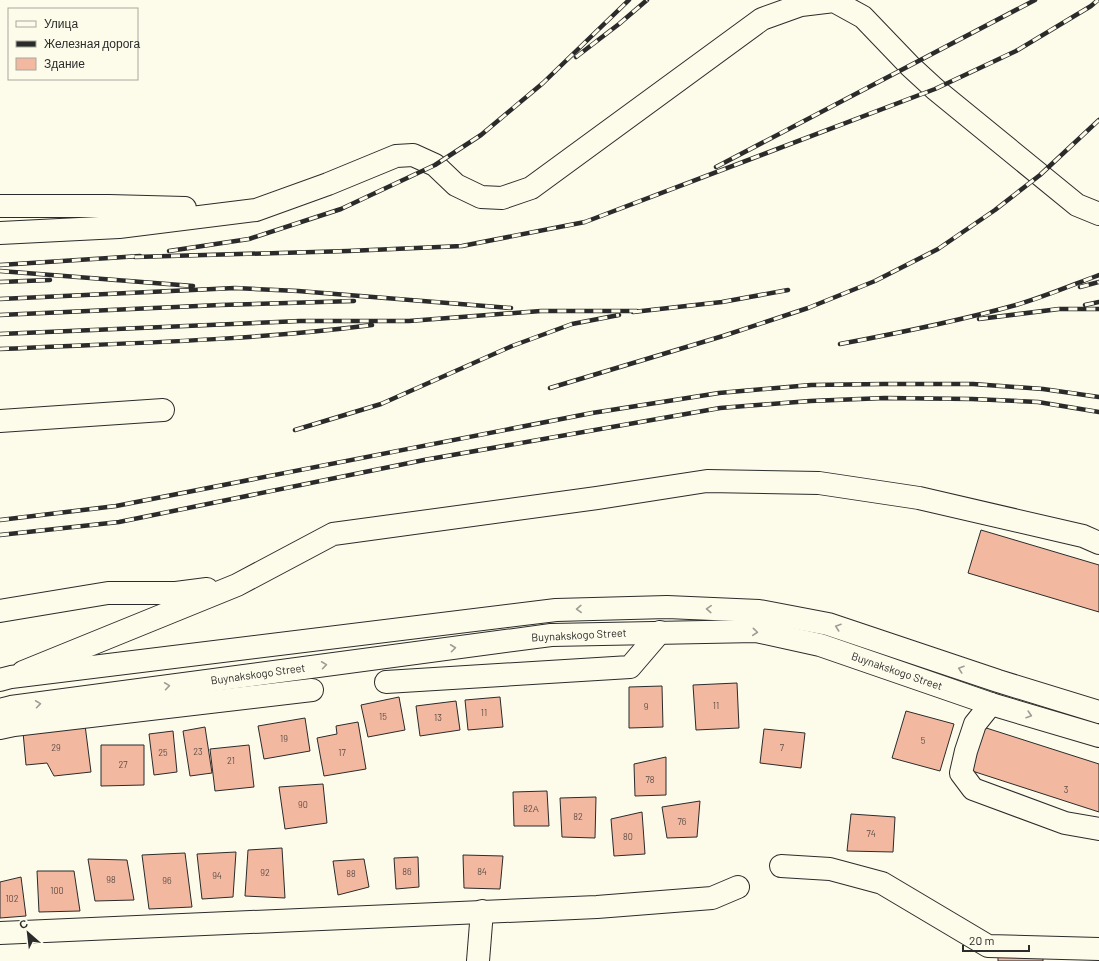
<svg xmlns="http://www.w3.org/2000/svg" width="1099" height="961" font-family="Barlow,sans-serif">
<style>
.building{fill:#f2b8a0;stroke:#2b2b2b}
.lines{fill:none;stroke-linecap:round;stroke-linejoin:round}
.minor-casing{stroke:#2b2b2b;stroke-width:24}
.major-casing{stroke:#2b2b2b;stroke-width:24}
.minor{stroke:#fdfbea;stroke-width:22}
.major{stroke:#fdfbea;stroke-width:22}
.rail-casing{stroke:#2b2b2b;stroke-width:4.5}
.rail{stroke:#fdfbea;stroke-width:3;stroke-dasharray:9;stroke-linecap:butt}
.oneway{stroke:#9e9d94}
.labels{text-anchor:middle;stroke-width:3;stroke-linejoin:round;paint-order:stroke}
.number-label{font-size:9px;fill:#5d4e48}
.street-label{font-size:11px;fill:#2b2b2b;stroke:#fdfbea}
</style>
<rect width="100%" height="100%" fill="#fdfbea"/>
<g class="building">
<polygon points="981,530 1099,565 1099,612 968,573"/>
<polygon points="737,683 739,728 696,730 693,685"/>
<polygon points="662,686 663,727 629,728 629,687"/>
<polygon points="399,697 405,730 368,737 361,705"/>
<polygon points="500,697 503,727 468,730 465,700"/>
<polygon points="456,701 460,730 420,736 416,706"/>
<polygon points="906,711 954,724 940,771 892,758"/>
<polygon points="305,718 310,751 264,759 258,726"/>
<polygon points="358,722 366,769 324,776 317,738 337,734 336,726"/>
<polygon points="85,725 91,772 54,776 47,763 26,765 23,732"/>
<polygon points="980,726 1099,764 1099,812 966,769"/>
<polygon points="205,727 212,773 190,776 183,731"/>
<polygon points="764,729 805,733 801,768 760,763"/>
<polygon points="173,731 177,772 154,775 149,734"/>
<polygon points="101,745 144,745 144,785 101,786"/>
<polygon points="249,745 254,787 215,791 210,749"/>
<polygon points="666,757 666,795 635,796 634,764"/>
<polygon points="323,784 327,823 285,829 279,787"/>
<polygon points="547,791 549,826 514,826 513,792"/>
<polygon points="596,797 595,838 562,837 560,798"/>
<polygon points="700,801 697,837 667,838 662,807"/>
<polygon points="642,812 645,854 614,856 611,819"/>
<polygon points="851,814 895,817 893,852 847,851"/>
<polygon points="282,848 285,898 245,896 248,850"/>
<polygon points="236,852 233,897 202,899 197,854"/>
<polygon points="185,853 192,907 149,909 142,855"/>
<polygon points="463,855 503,856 500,889 464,888"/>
<polygon points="418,857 419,887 396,889 394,858"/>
<polygon points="88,859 127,860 134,900 95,901"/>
<polygon points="364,859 369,887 338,895 333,861"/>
<polygon points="37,871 74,871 80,911 39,912"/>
<polygon points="21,877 26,916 0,918 0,882"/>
<polygon points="998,955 1043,957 1043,961 998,961"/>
</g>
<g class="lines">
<defs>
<g id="minor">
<polyline points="0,206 109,206 185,208"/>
<polyline points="0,233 119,227 256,210 328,184 396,156 413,155 435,165 456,185 481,197 502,198 531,188 762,19 801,5 834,1 863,17 910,66 935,89 1077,205 1099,214"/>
<polyline points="0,421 163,410"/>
<polyline points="0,611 108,593 176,593 207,589"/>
<polyline points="23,672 237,585 333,534 597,498 707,481 819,483 919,498 1083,536 1099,543"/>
<polyline points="386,682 630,667 660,632"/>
<polyline points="991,704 975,724 966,751 961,773 973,789 1065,823 1099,829"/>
<polyline points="0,728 14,725 312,690"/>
<polyline points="781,866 830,869 882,883 988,946 1099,949"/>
<polyline points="0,933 597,907 712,898 738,887"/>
<polyline points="478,961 482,911"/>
</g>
<g id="major">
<polyline points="0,680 11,677 556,610 667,607 759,611 828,624 998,681 1099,712"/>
<polyline points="0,710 11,707 551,635 756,631 820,645 991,704 1099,736"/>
</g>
</defs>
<use href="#minor" class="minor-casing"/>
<use href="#major" class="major-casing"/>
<use href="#minor" class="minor"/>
<use href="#major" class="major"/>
<defs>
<g id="rail">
<polyline points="576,57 619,24 647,0"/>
<polyline points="716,167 1035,0"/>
<polyline points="169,251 249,239 341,209 435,165 481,135 543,83 629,0"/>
<polyline points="135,257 348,251 462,246 585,222 935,89 1016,51 1091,6 1098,0"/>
<polyline points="0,265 140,256"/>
<polyline points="0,271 193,286"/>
<polyline points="0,282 50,280"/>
<polyline points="1080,287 1099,282"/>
<polyline points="0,299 235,288 298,291 511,308"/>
<polyline points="1085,305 1099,302"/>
<polyline points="633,312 722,302 788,290"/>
<polyline points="0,315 220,305 354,301"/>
<polyline points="979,319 1059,309 1099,309"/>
<polyline points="0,334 300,321 409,321 541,311 637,311"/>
<path d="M 840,344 C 899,333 958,321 1016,305 C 1044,297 1072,285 1099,275"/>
<path d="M 0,349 C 124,343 248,341 372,325"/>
<polyline points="550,388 723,336 808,308 875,281 938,249 995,210 1040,175 1099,120"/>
<polyline points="295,430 381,404 512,346 572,324 619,315"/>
<polyline points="0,520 116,506 592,413 719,393 811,385 884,384 973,384 1043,389 1099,397"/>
<polyline points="0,535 119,522 424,460 720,408 810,401 885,398 972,399 1038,402 1099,412"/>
</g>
</defs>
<use href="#rail" class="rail-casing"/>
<use href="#rail" class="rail"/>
</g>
<defs><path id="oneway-chevron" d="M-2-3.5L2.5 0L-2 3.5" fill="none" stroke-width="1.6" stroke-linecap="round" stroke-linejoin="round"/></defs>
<g class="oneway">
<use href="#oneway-chevron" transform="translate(579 609) rotate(178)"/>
<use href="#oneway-chevron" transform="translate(709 609) rotate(-177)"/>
<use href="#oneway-chevron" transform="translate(838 627) rotate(-161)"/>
<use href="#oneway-chevron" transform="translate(755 632) rotate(5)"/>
<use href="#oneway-chevron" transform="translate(453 648) rotate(-7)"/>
<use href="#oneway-chevron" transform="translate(324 665) rotate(-8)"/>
<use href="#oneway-chevron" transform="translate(961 669) rotate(-161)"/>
<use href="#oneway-chevron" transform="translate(167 686) rotate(-8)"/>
<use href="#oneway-chevron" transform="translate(38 704) rotate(-8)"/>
<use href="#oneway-chevron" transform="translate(1029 715) rotate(17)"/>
</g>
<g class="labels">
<g class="number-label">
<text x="716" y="709">11</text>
<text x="646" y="710">9</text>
<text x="484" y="716">11</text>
<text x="383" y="720">15</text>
<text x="438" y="721">13</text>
<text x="284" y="742">19</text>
<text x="923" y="744">5</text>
<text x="56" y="751">29</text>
<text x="782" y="751">7</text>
<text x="198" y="755">23</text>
<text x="163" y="756">25</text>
<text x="342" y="756">17</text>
<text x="231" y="764">21</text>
<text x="123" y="768">27</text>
<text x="650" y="783">78</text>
<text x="1066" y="793">3</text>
<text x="303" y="808">90</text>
<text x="531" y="812">82А</text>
<text x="578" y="820">82</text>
<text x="682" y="825">76</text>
<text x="871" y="837">74</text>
<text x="628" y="840">80</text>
<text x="407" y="875">86</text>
<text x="482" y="875">84</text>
<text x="265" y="876">92</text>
<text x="351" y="877">88</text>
<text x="217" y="879">94</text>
<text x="111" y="883">98</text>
<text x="167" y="884">96</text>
<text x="57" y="894">100</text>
<text x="12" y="902">102</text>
</g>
<g class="street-label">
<text transform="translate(579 635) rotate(-3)" y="4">Buynakskogo Street</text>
<text transform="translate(897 671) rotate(19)" y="4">Buynakskogo Street</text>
<text transform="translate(258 674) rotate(-8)" y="4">Buynakskogo Street</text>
</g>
</g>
<rect x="8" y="8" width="130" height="72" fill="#fdfbea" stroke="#a9a89e"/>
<rect x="16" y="21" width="20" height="6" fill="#fdfbea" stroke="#a9a89e"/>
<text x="44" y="28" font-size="12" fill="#2b2b2b">Улица</text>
<rect x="16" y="41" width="20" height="6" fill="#2b2b2b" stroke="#a9a89e"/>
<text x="44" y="48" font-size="12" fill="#2b2b2b">Железная дорога</text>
<rect x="16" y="58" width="20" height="12" fill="#f2b8a0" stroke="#a9a89e"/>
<text x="44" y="68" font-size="12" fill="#2b2b2b">Здание</text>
<g transform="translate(28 933) rotate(332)" stroke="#fdfbea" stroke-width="3" paint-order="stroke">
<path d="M0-3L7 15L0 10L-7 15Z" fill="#2b2b2b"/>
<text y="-6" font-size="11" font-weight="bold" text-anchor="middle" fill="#2b2b2b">С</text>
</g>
<path d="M963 945v6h66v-6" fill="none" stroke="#2b2b2b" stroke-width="2"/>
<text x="969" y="945" font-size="12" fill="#2b2b2b" stroke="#fdfbea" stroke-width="3" paint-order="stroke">20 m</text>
</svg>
